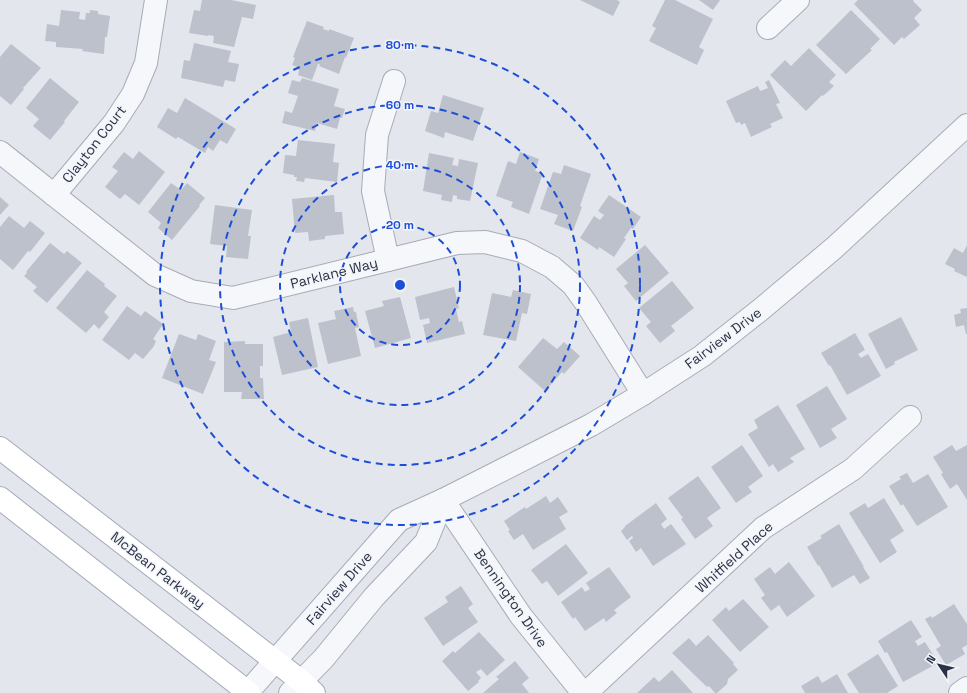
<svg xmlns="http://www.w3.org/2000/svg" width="967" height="693" font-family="'Space Grotesk',sans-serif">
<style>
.building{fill:#bdc1cc}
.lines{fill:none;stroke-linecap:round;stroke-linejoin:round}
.minor-casing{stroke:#a7acb7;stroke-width:24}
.major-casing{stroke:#a2a9b9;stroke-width:24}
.minor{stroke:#f6f7fa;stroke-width:22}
.major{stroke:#fff;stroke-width:22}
.ring{fill:none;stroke:#1d4ed8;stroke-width:2;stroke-dasharray:7 5}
.labels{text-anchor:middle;stroke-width:3;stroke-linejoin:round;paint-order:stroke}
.street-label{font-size:14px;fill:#293246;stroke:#f3f5f9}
.centre{fill:#1d4ed8;stroke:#f3f5f9;stroke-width:2}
.ring-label{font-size:12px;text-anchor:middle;font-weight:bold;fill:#1d4ed8;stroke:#f3f5f9;stroke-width:3;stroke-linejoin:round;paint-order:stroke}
</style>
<rect width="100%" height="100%" fill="#e3e6ec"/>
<g class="building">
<polygon points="202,0 231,0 256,5 253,19 242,17 234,47 213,43 214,36 208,35 208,36 189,33 194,10 200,11"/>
<polygon points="580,0 617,0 620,2 613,16"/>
<polygon points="665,0 675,0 713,19 699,47 704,50 697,65 649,41 656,28 652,26"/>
<polygon points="699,0 720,0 713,10"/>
<polygon points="858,0 914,0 913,1 922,10 914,18 920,25 904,39 902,37 894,45 854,4"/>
<polygon points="61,10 80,12 79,19 85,20 86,13 90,13 90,10 98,11 98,14 110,16 107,37 105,37 104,54 82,51 83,49 56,47 56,42 45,41 47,24 59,26"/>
<polygon points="851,10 880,39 870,49 872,50 846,74 816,45"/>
<polygon points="307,21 324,27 323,29 329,31 329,29 354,38 346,58 345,57 339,74 319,66 320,64 318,64 312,80 298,75 299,71 297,67 292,65 295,58 293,57"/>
<polygon points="194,43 231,51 228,62 239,64 235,82 225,80 223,87 181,78 184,60 190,61"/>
<polygon points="11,44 41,68 23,88 24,89 11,105 0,96 0,57"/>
<polygon points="809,48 836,75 829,82 834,86 823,96 822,95 806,111 770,75 785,60 791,66"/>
<polygon points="50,78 79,102 64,121 65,122 50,140 33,126 39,119 26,108"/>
<polygon points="302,78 339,89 334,106 345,109 342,118 340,118 337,129 317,123 315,131 282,123 285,111 292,113 298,96 288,93 292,80 300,82"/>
<polygon points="769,80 780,103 776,104 783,118 770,124 772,127 751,137 745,123 741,125 740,122 736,123 726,101 758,86 760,91 768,88 765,82"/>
<polygon points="443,95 484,108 473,141 445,132 444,138 425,131 431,111 438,113"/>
<polygon points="185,98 236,129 227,144 220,140 213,151 208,147 205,153 178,137 176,139 157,127 168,108 177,113"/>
<polygon points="298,140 335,144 333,162 339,163 337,182 305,178 304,182 296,181 297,177 294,177 294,175 283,173 285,155 296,156"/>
<polygon points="139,151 165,172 139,205 125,194 120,199 105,187 118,171 112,167 124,152 133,159"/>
<polygon points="520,152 539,159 535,171 543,173 529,214 511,207 513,202 496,196 508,161 516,164"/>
<polygon points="429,153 454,158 452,165 458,166 459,159 478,163 470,201 457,199 457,196 453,195 452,202 441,200 442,195 423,191"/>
<polygon points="564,165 591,174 580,206 582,207 573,231 554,224 558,215 540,209 553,172 561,174"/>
<polygon points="171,183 181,190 187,183 205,198 199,205 200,206 172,240 158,228 161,223 148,212"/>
<polygon points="334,195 335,212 342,212 344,234 325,236 325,239 309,241 308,232 295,233 292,199"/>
<polygon points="609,195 641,217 633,229 631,228 624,238 626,239 614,257 599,247 598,250 580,238 594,216 600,220 604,215 598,211"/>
<polygon points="0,197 9,205 0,215"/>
<polygon points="215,205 252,210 248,236 251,236 248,259 226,257 227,246 210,244"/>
<polygon points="9,216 24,228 30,221 45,233 30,252 28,251 13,270 0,259 0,227"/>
<polygon points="50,243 64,254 67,251 82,263 47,303 33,291 37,287 24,276 27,273 26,272"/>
<polygon points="645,245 669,273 636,301 624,286 628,283 616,269"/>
<polygon points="967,245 967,277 954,271 955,269 945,264 954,248 963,253"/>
<polygon points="87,270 105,284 104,286 117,296 104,312 109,317 99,329 94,324 86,333 56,308"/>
<polygon points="672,281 694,308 671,326 675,331 660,343 646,326 651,322 639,308"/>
<polygon points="454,287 459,308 456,309 459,322 462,321 465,334 427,343 423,325 430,323 429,318 420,320 415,297"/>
<polygon points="513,290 531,294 527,314 522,313 516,341 483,335 492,293 511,297"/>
<polygon points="400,297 411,338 375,348 365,311 384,306 382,301"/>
<polygon points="127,306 141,316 145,311 163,324 153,339 156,341 154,346 143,359 135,353 129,360 102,340"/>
<polygon points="353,307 354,312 356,312 359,327 355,328 361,356 328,364 318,323 336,319 334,311"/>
<polygon points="967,308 967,334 966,334 964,325 956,327 954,315 961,313 960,309"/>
<polygon points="901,317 918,350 894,362 895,364 886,369 868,334"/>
<polygon points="308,318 318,367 282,375 273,337 291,332 289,322"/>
<polygon points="855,333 865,350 858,354 861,358 868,354 881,376 847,395 830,365 829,366 821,353"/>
<polygon points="179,334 196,340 198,334 216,341 209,360 216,362 203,394 162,378"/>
<polygon points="543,338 557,349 564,342 580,356 564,374 562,372 545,391 518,367"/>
<polygon points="245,341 245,344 263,344 263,366 260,366 260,378 263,378 264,399 241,399 242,392 224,392 224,342"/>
<polygon points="827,386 847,419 831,429 837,438 820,448 796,405"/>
<polygon points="778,405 805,449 790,458 794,462 778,472 773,464 769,467 748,434 758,428 754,420"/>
<polygon points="742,445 763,476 748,487 752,492 736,503 711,467"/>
<polygon points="952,445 956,451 967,445 967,500 957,484 950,489 941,474 943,473 933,457"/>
<polygon points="907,473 913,483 928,474 948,507 917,526 903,504 901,506 889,486 901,479 899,477"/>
<polygon points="698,476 721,508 707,518 713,526 695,539 681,519 683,518 668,498"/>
<polygon points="546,496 550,503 558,497 568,512 559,517 566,529 533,550 523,534 514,540 508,531 510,530 504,521 525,507 526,509"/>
<polygon points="884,498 904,531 890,540 897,552 880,563 849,513 865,503 868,508"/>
<polygon points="656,503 667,519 661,524 664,529 671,524 686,544 653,566 641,548 636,552 629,541 633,538 632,536 627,540 621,531 625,527 625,526"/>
<polygon points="839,524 864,567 863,567 870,578 860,584 854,575 832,588 819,565 818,566 807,547 822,538 820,536"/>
<polygon points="566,544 588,573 558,596 547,581 542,584 531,570"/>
<polygon points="789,562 815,596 787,617 779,605 771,611 761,598 765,595 754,579 770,567 775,574"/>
<polygon points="609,567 631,597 614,610 617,613 606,622 604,618 585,631 575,617 573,619 561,602 582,587 585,592 590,589 586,583"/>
<polygon points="461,586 473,604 468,608 478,622 443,646 424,618 448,602 445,597"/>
<polygon points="743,599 769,627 740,652 712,620 726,607 729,611"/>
<polygon points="954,604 967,624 967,645 962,648 965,654 946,665 936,649 941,646 925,619 931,616 932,618"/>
<polygon points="911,620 922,637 915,641 918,646 925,642 938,663 903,682 887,652 885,653 878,641"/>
<polygon points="479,632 505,660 487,676 481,669 476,672 481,678 478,681 479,682 468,691 442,661 453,651 455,653"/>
<polygon points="708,635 734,663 733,664 738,670 728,679 727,684 717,693 715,693 709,686 707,687 672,653 689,638 696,646"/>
<polygon points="878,654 898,686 887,693 859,693 847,674"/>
<polygon points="515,661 529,678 522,684 529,693 483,693 499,679 496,677"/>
<polygon points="672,670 693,693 637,693 654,677 659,682"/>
<polygon points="837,674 848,693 805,693 801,686 818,676 822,683"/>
</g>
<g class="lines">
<defs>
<g id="minor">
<polyline points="768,28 798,0"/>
<polyline points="0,152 155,275 191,291 233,298 457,243 485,242 522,251 552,267 573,285 586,303 643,394"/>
<polyline points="54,195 114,123 133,94 146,63 156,0"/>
<polyline points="388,260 373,191 377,135 394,81"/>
<polyline points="443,500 521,616 583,693"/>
<polyline points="247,693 399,520 443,500 591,425 643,394 702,356 759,311 834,248 967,125"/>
<polyline points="290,693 324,658 374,597 426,542 443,500"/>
<polyline points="586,693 763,528 853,469 910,417"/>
<polyline points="960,693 967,688"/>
</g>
<g id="major">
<polyline points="0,448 301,681 314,693"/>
<polyline points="0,498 249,693"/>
</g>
</defs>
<use href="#minor" class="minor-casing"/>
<use href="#major" class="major-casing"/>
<use href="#minor" class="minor"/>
<use href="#major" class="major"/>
</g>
<g class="ring">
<circle cx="400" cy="285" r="60"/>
<circle cx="400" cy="285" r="120"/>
<circle cx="400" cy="285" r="180"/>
<circle cx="400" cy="285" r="240"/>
</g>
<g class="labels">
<g class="street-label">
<text transform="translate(94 144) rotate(-52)" y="5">Clayton Court</text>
<text transform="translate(334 273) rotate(-14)" y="5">Parklane Way</text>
<text transform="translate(723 338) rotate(-37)" y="5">Fairview Drive</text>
<text transform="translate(734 557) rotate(-42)" y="5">Whitfield Place</text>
<text transform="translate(158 570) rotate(38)" y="5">McBean Parkway</text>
<text transform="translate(339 588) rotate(-49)" y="5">Fairview Drive</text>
<text transform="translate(511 598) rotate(55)" y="5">Bennington Drive</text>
</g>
</g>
<circle cx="400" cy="285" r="6" class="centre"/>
<g class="ring-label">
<text x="400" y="49">80 m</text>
<text x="400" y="109">60 m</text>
<text x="400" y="169">40 m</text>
<text x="400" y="229">20 m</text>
</g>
<g transform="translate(939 665) rotate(305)" stroke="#f3f5f9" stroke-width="3" paint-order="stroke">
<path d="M0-3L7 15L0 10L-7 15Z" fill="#293246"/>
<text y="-6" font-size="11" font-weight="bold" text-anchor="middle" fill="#293246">N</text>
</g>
</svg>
